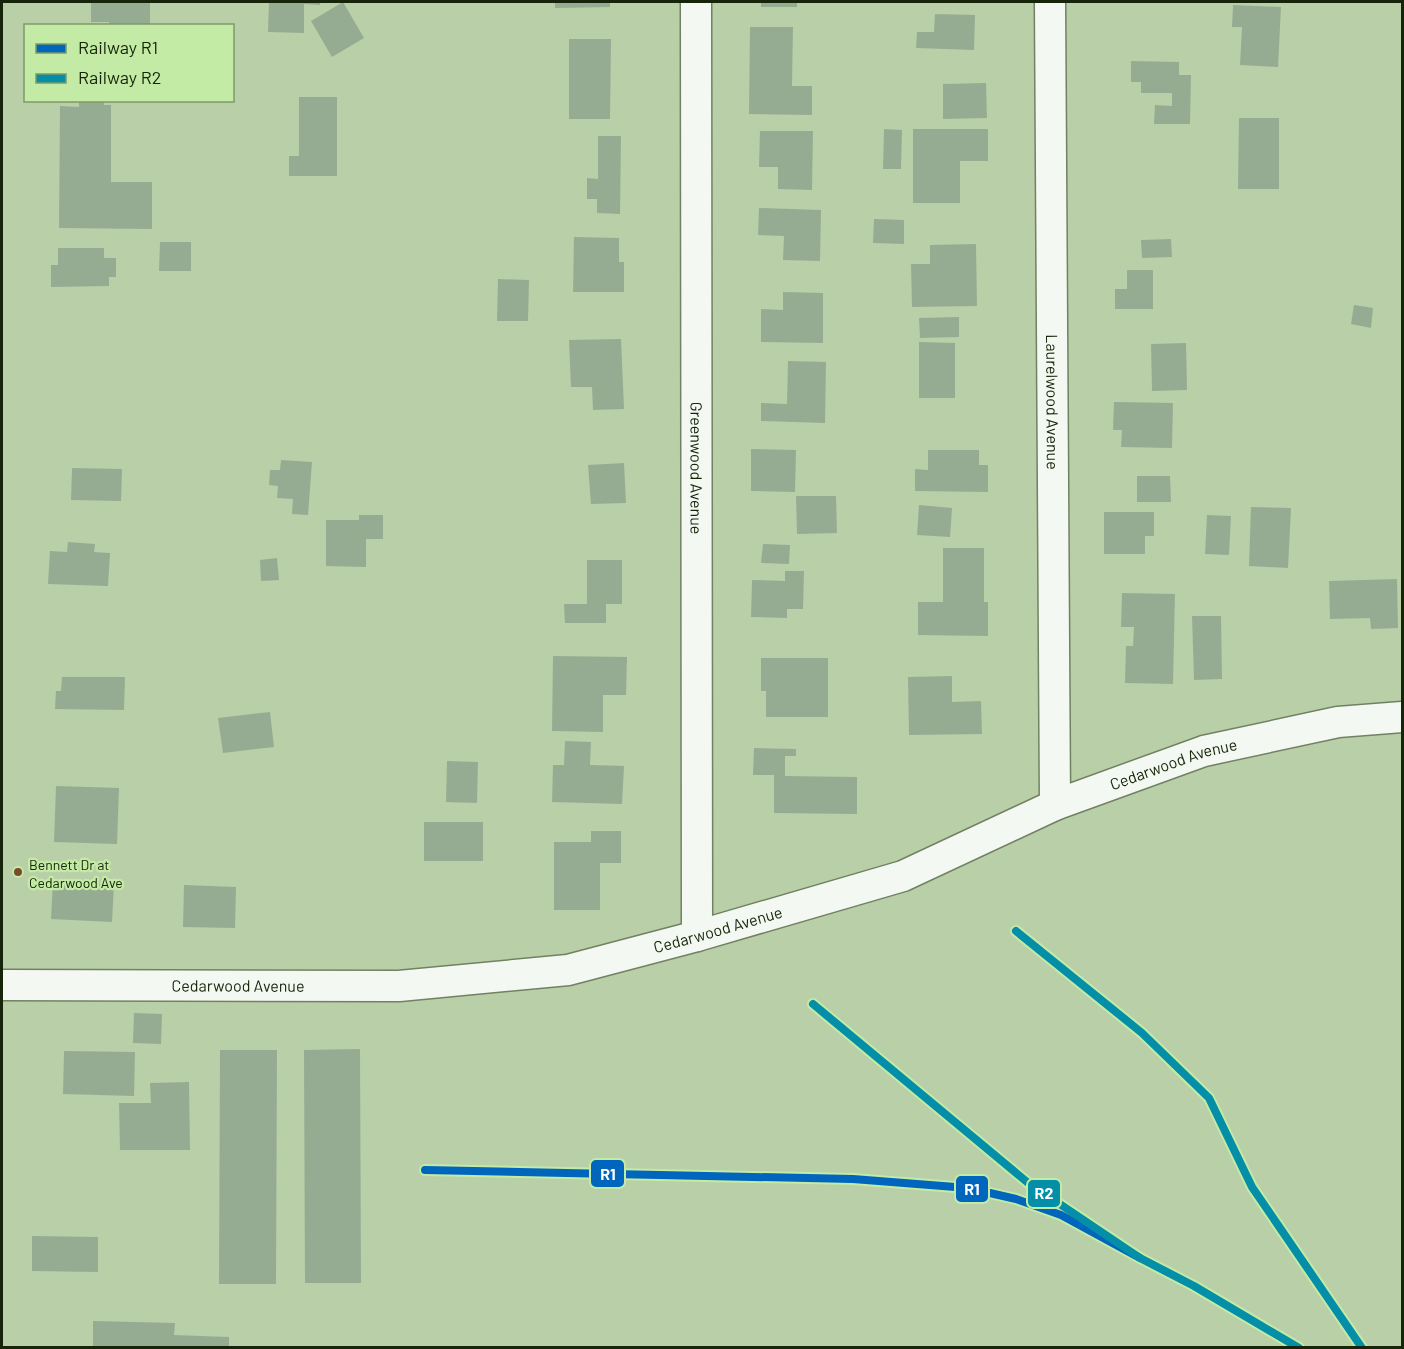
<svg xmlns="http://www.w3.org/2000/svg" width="1404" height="1349" font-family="Barlow,sans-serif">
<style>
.building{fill:#96ac92}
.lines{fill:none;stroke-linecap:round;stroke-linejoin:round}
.minor-casing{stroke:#718163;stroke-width:33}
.minor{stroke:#f4f8f2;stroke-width:30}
.rail-1-casing{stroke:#c3eba5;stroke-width:12}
.rail-2-casing{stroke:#c3eba5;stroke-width:12}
.rail-1{stroke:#0065bd;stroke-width:8}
.rail-2{stroke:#048ea7;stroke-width:8}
.bus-dot{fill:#7a4b2a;stroke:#c3eba5;stroke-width:2}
.labels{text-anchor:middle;stroke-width:4.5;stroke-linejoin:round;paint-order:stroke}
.bus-label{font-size:14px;fill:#162409;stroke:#c3eba5;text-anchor:start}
.street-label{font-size:16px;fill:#162409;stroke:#c3eba5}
.line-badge{stroke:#c3eba5;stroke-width:2}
.badge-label{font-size:16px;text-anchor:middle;font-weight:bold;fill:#fff}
</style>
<rect width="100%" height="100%" fill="#b9cfa8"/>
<g class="building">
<polygon points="91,2 150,2 150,26 109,26 109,22 91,22"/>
<polygon points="269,2 320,2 320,5 304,4 304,33 268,32"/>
<polygon points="343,2 364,38 332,57 311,21"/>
<polygon points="555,2 610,2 610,7 555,8"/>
<rect x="761" y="2" width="36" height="5"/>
<polygon points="1233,5 1281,7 1278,67 1240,65 1242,27 1232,27"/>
<polygon points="935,14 975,15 974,50 916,48 917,32 934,32"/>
<polygon points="750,27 793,27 792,86 812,86 812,115 749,114"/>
<polygon points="569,39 611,39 610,119 569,119"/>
<polygon points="1131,61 1179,62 1179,75 1191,75 1190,124 1154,124 1155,105 1172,106 1172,93 1141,93 1141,82 1131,82"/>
<polygon points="986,83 987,118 943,119 943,84"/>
<polygon points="299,97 337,97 337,176 289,176 289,156 299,156"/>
<polygon points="79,100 104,100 104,105 111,105 111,182 152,182 152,229 59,228 60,106 79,107"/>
<polygon points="1239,118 1279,118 1279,189 1238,189"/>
<polygon points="884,129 902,130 901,169 883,169"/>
<polygon points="913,129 988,129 988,161 960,161 960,203 913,203"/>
<polygon points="760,131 813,131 812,190 778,189 778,167 759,167"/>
<polygon points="598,136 621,136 620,214 597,213 597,199 587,199 587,178 598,179"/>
<polygon points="759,208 821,210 820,261 783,260 784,236 758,235"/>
<polygon points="874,219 904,220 904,244 873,243"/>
<polygon points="574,237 619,238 619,262 624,262 624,292 573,292"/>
<polygon points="1171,239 1172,257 1142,258 1141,240"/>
<polygon points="160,242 191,242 191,271 159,271"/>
<polygon points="976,244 977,306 912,307 911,264 930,264 930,245"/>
<polygon points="58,248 104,248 104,258 116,258 116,277 109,277 109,286 51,287 51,265 58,265"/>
<polygon points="1127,270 1153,270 1153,309 1115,309 1115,289 1127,289"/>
<polygon points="498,279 529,280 528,321 497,321"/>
<polygon points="783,292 823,293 823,343 761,342 761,309 783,310"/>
<polygon points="1354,305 1373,308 1371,328 1351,324"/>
<polygon points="959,317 959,337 920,338 919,318"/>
<polygon points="621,339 624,409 593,410 592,387 571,387 569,340"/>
<polygon points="919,342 955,343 955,398 919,398"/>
<polygon points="1186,343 1187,390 1152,391 1151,344"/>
<polygon points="788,361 826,362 825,423 761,421 761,403 787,404"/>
<polygon points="1114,402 1173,403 1172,448 1121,447 1122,430 1113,430"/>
<polygon points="751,449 796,450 795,492 751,491"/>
<polygon points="928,450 979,450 979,465 988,465 988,492 915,491 915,469 928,470"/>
<polygon points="281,460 312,462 308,515 292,514 293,499 277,498 278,486 269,485 270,470 280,470"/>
<polygon points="624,463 626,503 591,504 588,465"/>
<polygon points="72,468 122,469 121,501 71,500"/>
<polygon points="1137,476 1170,476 1171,502 1137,502"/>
<polygon points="796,496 836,496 837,533 797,534"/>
<polygon points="919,505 952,508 950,537 917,535"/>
<polygon points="1251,507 1291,508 1288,568 1249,566"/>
<polygon points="1104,512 1154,512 1154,536 1145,536 1145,554 1104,554"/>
<polygon points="359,515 383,515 383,539 366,539 366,567 326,566 326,520 359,520"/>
<polygon points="1207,515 1231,516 1229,555 1205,554"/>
<polygon points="68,542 95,544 94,552 110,553 108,586 48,584 50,551 67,552"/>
<polygon points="763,544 790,545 789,564 761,563"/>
<polygon points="943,548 984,548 984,602 988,602 988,636 918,635 918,602 943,602"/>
<polygon points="277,558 279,580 261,581 260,560"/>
<polygon points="587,560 622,560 622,604 606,604 606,623 565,623 564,604 587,604"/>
<polygon points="785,571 804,571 803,609 787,609 787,618 751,617 752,580 785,581"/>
<polygon points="1397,579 1398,628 1371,629 1370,618 1330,619 1329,581"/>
<polygon points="1122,593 1175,594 1173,684 1125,683 1126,646 1133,646 1134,627 1121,627"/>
<polygon points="1192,616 1221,616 1222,679 1194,680"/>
<polygon points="553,656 627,657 626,695 603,695 603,732 552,731"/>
<polygon points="761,658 828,658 828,717 766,717 766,691 761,691"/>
<polygon points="952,676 952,702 981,701 982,734 909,735 908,677"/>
<polygon points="62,677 125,677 124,710 55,709 56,691 61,691"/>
<polygon points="270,712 274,747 223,753 218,718"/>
<polygon points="565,741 591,742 590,765 624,766 622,804 552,802 553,765 564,765"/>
<polygon points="754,748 796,749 796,756 785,756 785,776 857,777 857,814 774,813 774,775 753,775"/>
<polygon points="447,761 478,762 477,803 446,802"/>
<polygon points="56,786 119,788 117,844 54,842"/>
<rect x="424" y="822" width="59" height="39"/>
<polygon points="591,831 621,831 621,863 600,863 600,910 554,910 554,842 591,842"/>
<polygon points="53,882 114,884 112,922 51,919"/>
<polygon points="184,885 236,887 235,928 183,927"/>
<polygon points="134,1013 162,1014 161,1044 133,1043"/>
<polygon points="360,1049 361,1283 305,1283 304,1050"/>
<polygon points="220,1050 277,1050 276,1284 219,1284"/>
<polygon points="64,1051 135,1052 134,1096 63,1094"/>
<polygon points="189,1082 190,1150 120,1150 119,1103 151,1103 150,1083"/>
<polygon points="32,1236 98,1237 98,1272 32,1271"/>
<polygon points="93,1321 175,1323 174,1335 229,1337 229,1348 93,1348"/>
</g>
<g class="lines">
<defs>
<g id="minor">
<path id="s1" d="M 696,2 L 697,936"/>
<path id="s2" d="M 1050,2 L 1055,805"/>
<path id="s3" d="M 2,985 L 399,986 L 568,970 L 697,936 L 903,876 L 1055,805 L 1204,751 L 1338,722 L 1402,717"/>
</g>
</defs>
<use href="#minor" class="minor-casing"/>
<use href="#minor" class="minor"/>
<defs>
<polyline id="rail-1" points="425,1170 853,1179 968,1188 1016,1199 1061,1215 1140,1258"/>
<g id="rail-2">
<polyline points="1016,931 1142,1033 1209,1098 1252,1187 1362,1348"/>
<polyline points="813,1004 1027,1182 1140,1258 1194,1286 1299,1348"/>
</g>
</defs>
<use href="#rail-1" class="rail-1-casing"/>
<use href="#rail-2" class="rail-2-casing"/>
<use href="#rail-1" class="rail-1"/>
<use href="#rail-2" class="rail-2"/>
</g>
<circle class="bus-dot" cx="18" cy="872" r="5"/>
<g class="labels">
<g class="bus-label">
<text x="29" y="870">Bennett Dr at<tspan x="29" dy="18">Cedarwood Ave</tspan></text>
</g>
<g class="street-label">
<text dy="6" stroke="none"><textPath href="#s2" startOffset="400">Laurelwood Avenue</textPath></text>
<text dy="6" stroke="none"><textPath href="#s1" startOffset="466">Greenwood Avenue</textPath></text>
<text dy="6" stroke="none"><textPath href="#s3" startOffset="1208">Cedarwood Avenue</textPath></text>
<text dy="6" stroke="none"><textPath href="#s3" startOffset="722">Cedarwood Avenue</textPath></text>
<text dy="6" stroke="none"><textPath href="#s3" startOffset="236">Cedarwood Avenue</textPath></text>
</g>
</g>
<g class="line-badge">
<rect x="590" y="1159" width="35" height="29" rx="6" fill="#0065bd"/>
<rect x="955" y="1175" width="34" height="28" rx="6" fill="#0065bd"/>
<rect x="1027" y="1179" width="34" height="29" rx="6" fill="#048ea7"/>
</g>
<g class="badge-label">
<text x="608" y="1180">R1</text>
<text x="972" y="1195">R1</text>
<text x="1044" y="1199">R2</text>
</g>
<rect width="1404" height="1349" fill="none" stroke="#162409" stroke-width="6"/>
<rect x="24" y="24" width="210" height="78" fill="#c3eba5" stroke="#7e9b67" stroke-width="1.5"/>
<rect x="36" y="44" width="30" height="9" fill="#0065bd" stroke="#7e9b67" stroke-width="1.5"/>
<text x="78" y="54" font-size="18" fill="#162409">Railway R1</text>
<rect x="36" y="74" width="30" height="9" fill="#048ea7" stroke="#7e9b67" stroke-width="1.5"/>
<text x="78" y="84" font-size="18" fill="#162409">Railway R2</text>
</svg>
